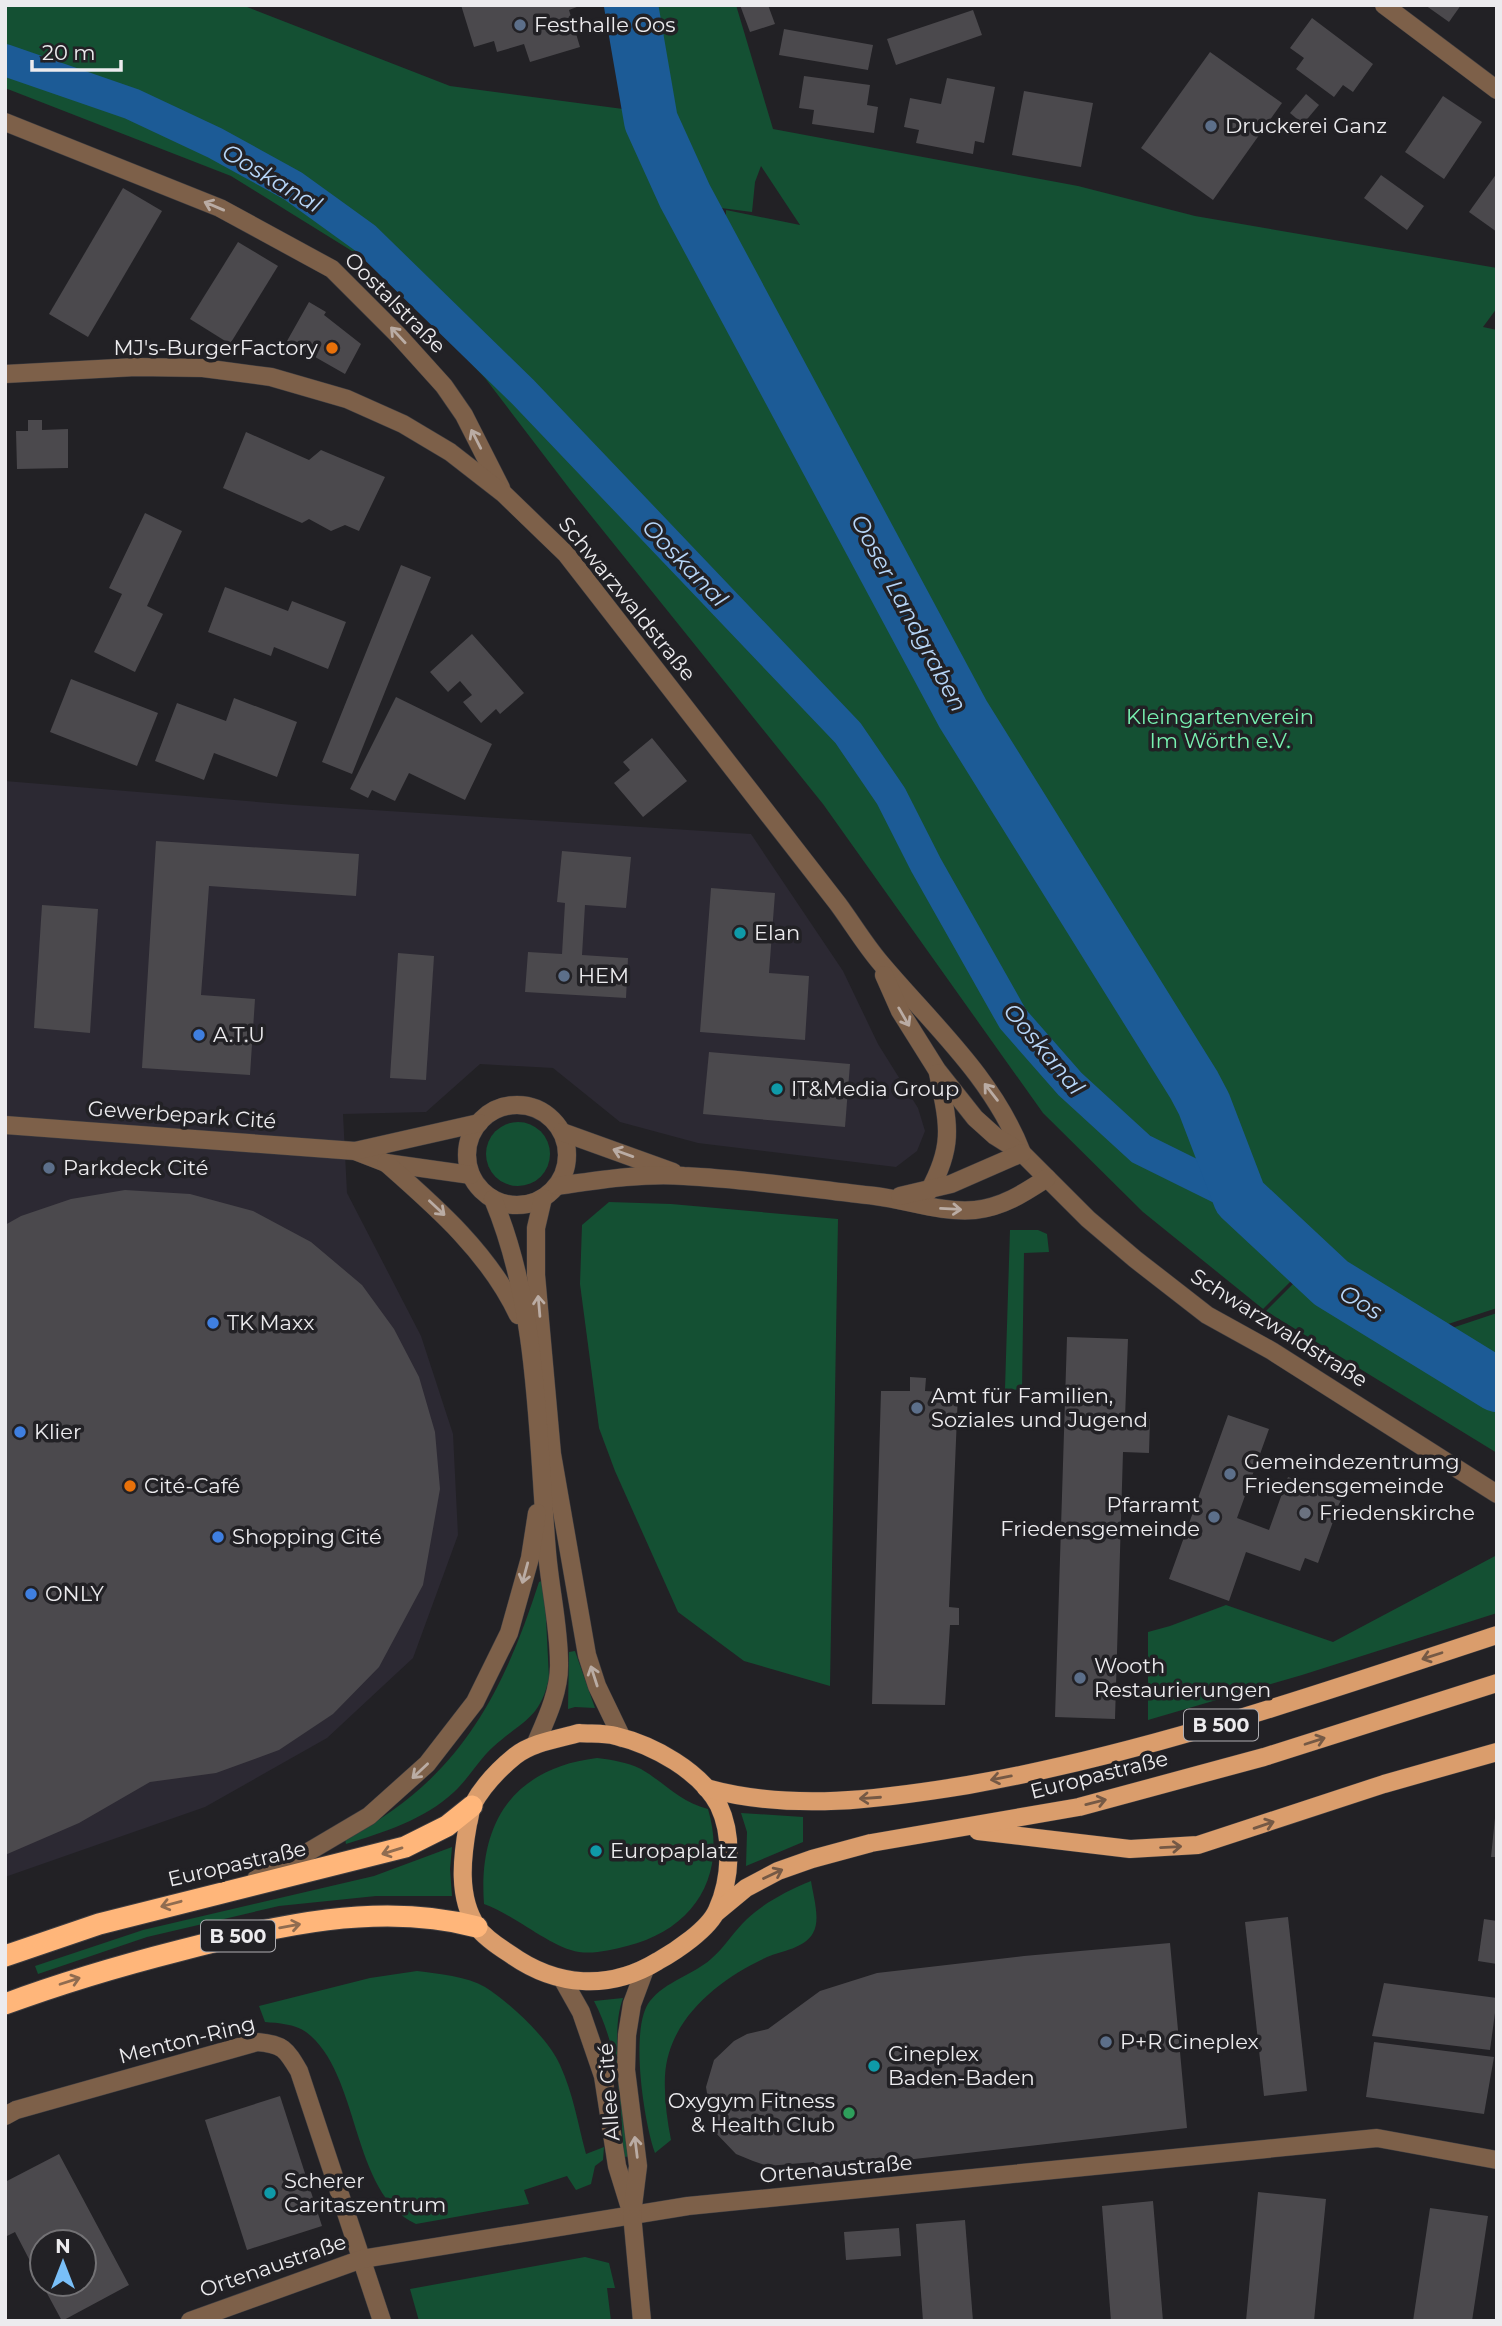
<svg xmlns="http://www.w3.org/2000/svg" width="1502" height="2326" font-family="Montserrat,sans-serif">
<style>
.built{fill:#2c2933}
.green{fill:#145033;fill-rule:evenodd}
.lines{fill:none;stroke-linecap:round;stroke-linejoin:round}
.canal{stroke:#1c5b96;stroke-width:32}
.river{stroke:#1c5b96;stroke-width:54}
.building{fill:#4b494d}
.minor-casing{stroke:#3e3d41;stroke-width:19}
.major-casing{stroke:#3e3d41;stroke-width:19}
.highway-casing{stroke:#3e3d41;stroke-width:23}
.minor{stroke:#7d6049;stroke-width:18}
.major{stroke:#da9d6c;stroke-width:18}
.highway{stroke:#ffb67a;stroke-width:21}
.oneway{stroke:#baaca4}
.oneway2{stroke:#755945}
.oneway3{stroke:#906c50}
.service-dot{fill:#5c6f8a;stroke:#222125;stroke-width:2.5}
.food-dot{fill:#e8710a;stroke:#222125;stroke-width:2.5}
.culture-dot{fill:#0f9aa8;stroke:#222125;stroke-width:2.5}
.shop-dot{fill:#3f7fe0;stroke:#222125;stroke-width:2.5}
.worship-dot{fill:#6b7280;stroke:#222125;stroke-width:2.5}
.leisure-dot{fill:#2e9e5b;stroke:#222125;stroke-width:2.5}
.labels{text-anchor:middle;stroke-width:7;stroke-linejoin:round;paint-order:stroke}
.shield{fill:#222125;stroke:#afaeb2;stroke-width:2}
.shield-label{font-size:19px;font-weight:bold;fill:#ecebee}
.poi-label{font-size:21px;fill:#ecebee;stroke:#222125;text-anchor:start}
.street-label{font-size:21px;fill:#ecebee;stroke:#222125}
.park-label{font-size:21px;fill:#78f2b1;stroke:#222125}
.water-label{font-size:23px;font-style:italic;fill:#b7d6f8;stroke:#222125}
</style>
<rect width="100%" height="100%" fill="#222125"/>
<polygon class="built" points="5,781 294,805 751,834 843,971 878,1044 918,1108 925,1131 917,1151 896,1167 698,1143 620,1122 553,1068 480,1064 426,1112 343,1114 347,1193 421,1336 453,1434 458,1535 413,1658 327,1738 205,1807 5,1877"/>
<g class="green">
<path d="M 5,5 L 242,5 L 450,86 L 623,109 L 624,22 L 620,5 L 736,5 L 773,129 L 1078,186 L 1195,216 L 1497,268 L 1497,308 L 1483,327 L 1497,330 L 1497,1308 L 1436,1328 L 1372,1295 L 1244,1180 L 1204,1104 L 1183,1113 L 1225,1202 L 1294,1278 L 1263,1309 L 1143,1212 L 1043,1113 L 823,804 L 572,492 L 485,378 L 381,269 L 231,176 L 5,88 ZM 761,166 L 800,225 L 726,210 L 726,258 L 721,208 L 752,212 L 755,182 Z"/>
<circle cx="518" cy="1154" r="32"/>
<polygon points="609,1202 671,1204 838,1219 830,1686 744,1661 678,1612 615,1471 599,1428 580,1284 582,1225"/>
<polygon points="1010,1230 1038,1230 1047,1234 1049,1252 1024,1253 1022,1390 1005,1389"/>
<polygon points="1299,1278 1497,1400 1497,1453 1266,1311"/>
<polygon points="1497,1313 1497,1359 1443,1331"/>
<polygon points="1497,1555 1497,1613 1302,1675 1148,1720 1148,1632 1170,1626 1226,1605 1333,1642"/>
<path d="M 544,1580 L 549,1678 C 540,1720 521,1721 493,1747 C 478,1761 468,1779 454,1792 C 424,1820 384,1832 346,1844 L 345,1839 C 457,1782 502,1697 539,1582 Z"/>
<polygon points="575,1651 595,1708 575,1707 568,1709 569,1652"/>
<path d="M 597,1758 C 613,1760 626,1762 641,1769 C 665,1783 680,1802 708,1809 C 728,1876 693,1930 627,1946 C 611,1950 595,1954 579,1952 C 551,1948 515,1915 484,1904 C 478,1822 514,1768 597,1758 Z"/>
<polygon points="741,1813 803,1817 803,1842 746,1866 747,1832"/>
<polygon points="452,1847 450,1869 452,1896 376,1896 279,1906 147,1937 38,1974 35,1966 143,1930 374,1876"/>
<path d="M 811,1881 C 813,1895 821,1920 813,1933 C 805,1948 782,1951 767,1957 C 719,1979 668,2019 665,2076 C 664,2098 667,2119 671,2140 L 655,2153 C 644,2123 629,2027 650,2001 C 666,1981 693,1975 711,1959 C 725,1947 734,1931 747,1919 C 765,1902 789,1890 811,1881 Z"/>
<path d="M 417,1971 C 439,1974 466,1976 485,1987 C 509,2002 549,2039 560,2065 C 573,2093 578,2124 586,2154 L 604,2147 L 603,2160 L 595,2166 L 591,2184 L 576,2190 L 567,2176 L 524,2190 L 529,2204 L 416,2224 C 350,2193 361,2073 306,2032 C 295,2024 278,2023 265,2022 L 259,2006 L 370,1978 Z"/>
<path d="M 623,1998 C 608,2038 626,2113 633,2156 L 624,2157 C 620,2102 620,2051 594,2001 Z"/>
<polygon points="585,2257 609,2263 615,2288 607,2288 611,2321 419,2321 410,2289"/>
</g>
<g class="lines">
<polyline class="canal" points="5,60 132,104 215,143 293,186 365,238 523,392 848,733 891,796 926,865 1013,1019 1070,1084 1141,1149 1240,1198"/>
<polyline class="river" points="631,5 651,121 685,196 963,714 1194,1085 1204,1104 1240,1198 1331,1283 1497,1385"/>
</g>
<g class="building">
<polygon points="461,5 582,5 569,10 580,47 530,62 524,44 497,52 494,41 474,47"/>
<polygon points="740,5 768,5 775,24 750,32"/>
<polygon points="1425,5 1461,5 1449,22"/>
<polygon points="973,10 982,35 896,65 887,39"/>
<polygon points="1312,18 1373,64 1353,92 1343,85 1334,97 1296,69 1304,58 1290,48"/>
<polygon points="784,29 873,45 868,70 779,55"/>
<polygon points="1210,52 1282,103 1213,200 1141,148"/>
<polygon points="804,76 870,85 867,105 878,107 874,133 812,124 814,110 799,108"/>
<polygon points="947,78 995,87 984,143 975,141 973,154 916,143 919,130 904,127 910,98 941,104"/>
<polygon points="1024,91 1093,103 1081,167 1012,155"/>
<polygon points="1306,94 1319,105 1303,124 1290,113"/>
<polygon points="1443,96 1482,122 1444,179 1405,152"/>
<polygon points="1497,173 1497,232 1469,212"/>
<polygon points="1381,175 1424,206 1407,230 1364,198"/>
<polygon points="123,188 162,211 88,337 49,314"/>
<polygon points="238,242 278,266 230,344 190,319"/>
<polygon points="309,302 326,312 324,315 361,344 345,374 287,341"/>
<polygon points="28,420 42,420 42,430 68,429 68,468 17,469 16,431 28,431"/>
<polygon points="246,432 309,460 321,450 385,477 359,531 345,525 331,531 309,519 302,523 223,488"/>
<polygon points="145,513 182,531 147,606 163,614 135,672 94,652 122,594 109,588"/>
<polygon points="401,565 431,577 352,774 322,762"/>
<polygon points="225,587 288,611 292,601 346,622 328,669 274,647 271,656 208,632"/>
<polygon points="472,634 524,693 500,714 496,709 481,723 463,702 472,695 460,681 448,692 430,672"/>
<polygon points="71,679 158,713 137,766 50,732"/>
<polygon points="396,697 492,744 465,800 409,773 395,801 372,790 368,798 350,789"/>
<polygon points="234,698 297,722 277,777 214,753 204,780 155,761 177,703 226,721"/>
<polygon points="652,738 687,781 643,817 614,783 630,770 623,762"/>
<polygon points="156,841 359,854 356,896 209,886 201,995 255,999 250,1075 142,1068"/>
<polygon points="562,851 631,857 626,908 585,905 582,955 628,958 626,998 525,992 528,952 562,954 565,903 557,902"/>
<polygon points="711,888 775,893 769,973 809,976 805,1040 700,1032"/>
<polygon points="42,905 98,909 90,1033 34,1028"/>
<polygon points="398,953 434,956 426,1080 390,1078"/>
<polygon points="709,1052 850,1064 845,1127 703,1114"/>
<polygon points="125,1190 190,1194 253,1211 311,1242 362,1285 394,1329 419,1377 435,1432 440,1489 423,1585 379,1667 333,1714 279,1750 216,1773 150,1782 79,1823 5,1855 5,1225 21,1216 71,1199"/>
<polygon points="1067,1337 1128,1339 1125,1418 1150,1419 1149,1453 1123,1452 1115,1719 1055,1717"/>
<polygon points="910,1377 926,1378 925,1391 958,1393 949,1607 959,1608 959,1625 950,1625 945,1705 872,1704 881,1391 910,1391"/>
<polygon points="1228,1415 1269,1429 1237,1518 1269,1530 1288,1477 1342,1497 1318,1563 1305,1558 1300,1571 1246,1552 1229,1601 1169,1579"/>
<polygon points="1495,1818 1497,1818 1497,1857 1491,1857"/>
<polygon points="1288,1917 1307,2091 1264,2096 1245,1922"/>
<polygon points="1484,1919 1497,1921 1497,1964 1478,1961"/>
<polygon points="1170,1943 1187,2128 817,2170 814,2162 768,2166 753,2161 736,2154 713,2130 706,2087 714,2060 734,2041 747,2034 768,2029 820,1991 877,1973 1024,1956"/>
<polygon points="1384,1983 1497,1998 1490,2050 1372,2036"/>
<polygon points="1374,2042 1494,2057 1484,2114 1366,2097"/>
<polygon points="280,2096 322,2226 247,2250 205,2120"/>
<polygon points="59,2154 129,2285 62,2321 42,2284 84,2284 84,2242 42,2242 42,2284 15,2232 5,2237 5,2182"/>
<polygon points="1258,2192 1326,2199 1314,2321 1246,2321"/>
<polygon points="1153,2201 1163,2321 1111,2321 1102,2206"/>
<polygon points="1430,2208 1488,2216 1472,2321 1413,2321"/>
<polygon points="965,2220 973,2321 923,2321 916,2224"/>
<polygon points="899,2228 901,2256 846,2260 844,2232"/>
</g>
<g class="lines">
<defs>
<g id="minor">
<polyline points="1384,5 1497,90"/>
<polyline points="5,122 220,208 332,269 398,335 444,386 464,415 501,488"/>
<path d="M 5,374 L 136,367 L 203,368 L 271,377 L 347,399 L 403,424 L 450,452 L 504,494 L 566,554 L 838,904 C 852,923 864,943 879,961 C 930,1022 993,1077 1022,1153"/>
<polyline points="884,975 900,1011 937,1070 975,1118 995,1136 1022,1153 1088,1219 1135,1259 1207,1315 1272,1351 1497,1494"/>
<circle cx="517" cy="1155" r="50"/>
<polyline points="5,1125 355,1151 386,1163 471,1175"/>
<polyline points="562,1132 673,1172"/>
<polyline points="355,1151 479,1123"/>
<path d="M 386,1163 C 436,1207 489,1253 518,1315"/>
<path d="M 557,1186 C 599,1180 642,1173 684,1176 C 748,1179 812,1189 875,1196 C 908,1200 941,1213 975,1210 C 1003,1207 1024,1193 1047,1178"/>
<path d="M 929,1191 C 955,1144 948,1123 938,1073"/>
<polyline points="900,1196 951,1184 1022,1153"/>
<polyline points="543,1198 536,1228 536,1275 552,1454 587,1655 597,1686 622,1738"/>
<path d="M 493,1199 C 539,1309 537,1435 547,1552 C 550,1589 559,1626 559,1663 C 560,1691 546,1720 535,1745"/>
<polyline points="256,1879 303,1855 369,1816 427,1764 475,1702 509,1633 530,1558 537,1513"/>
<polyline points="563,1980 581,2012 603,2076 617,2166 630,2208"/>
<path d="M 5,2116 L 16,2110 L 257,2042 C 283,2044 286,2049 299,2071 L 382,2321"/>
<polyline points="190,2321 362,2259 688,2206 1377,2138 1497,2160"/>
<polyline points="642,2321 632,2214 638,2166 626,2070 627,2035 632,2004 645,1969"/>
</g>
<g id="major">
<path d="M 579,1733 C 591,1734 605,1733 616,1736 C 653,1745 701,1771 719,1806 C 733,1835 731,1880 717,1910 C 709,1929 676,1951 658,1961 C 609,1991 556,1987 510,1954 C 499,1947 485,1938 477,1927 C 457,1897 462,1857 468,1824 C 470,1818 470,1810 473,1804 C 483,1786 499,1769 515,1756 C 533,1742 558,1739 579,1733 Z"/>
<path d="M 706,1788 C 792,1812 882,1799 968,1785 C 1150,1753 1323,1692 1497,1635"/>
<polyline points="978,1831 1130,1849 1198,1845 1384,1784 1497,1752"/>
<polyline points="717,1912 746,1888 778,1871 812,1859 871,1843 1079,1807 1264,1757 1497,1683"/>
</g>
<g id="highway">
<polyline points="5,1956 99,1924 405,1847 447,1826 472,1806"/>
<path d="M 5,2004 C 62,1983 119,1966 178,1951 C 274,1926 380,1901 477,1927"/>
</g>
</defs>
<use href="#minor" class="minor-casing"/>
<use href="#major" class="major-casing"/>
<use href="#highway" class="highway-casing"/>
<use href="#minor" class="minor"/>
<use href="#major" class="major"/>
<use href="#highway" class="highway"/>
</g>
<defs><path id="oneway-shaft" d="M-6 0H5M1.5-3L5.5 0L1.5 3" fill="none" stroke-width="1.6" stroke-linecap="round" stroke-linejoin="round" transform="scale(1.75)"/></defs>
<g class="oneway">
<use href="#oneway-shaft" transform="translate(214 206) rotate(-157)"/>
<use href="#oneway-shaft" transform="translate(398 335) rotate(-133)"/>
<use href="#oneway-shaft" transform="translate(476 439) rotate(-117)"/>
<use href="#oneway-shaft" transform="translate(904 1017) rotate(60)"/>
<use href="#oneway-shaft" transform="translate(991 1092) rotate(-128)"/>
<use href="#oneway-shaft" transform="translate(623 1153) rotate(-160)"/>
<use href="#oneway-shaft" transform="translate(437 1208) rotate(43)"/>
<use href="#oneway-shaft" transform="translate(951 1209) rotate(3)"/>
<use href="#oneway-shaft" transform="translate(539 1306) rotate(-95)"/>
<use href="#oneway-shaft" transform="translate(525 1573) rotate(105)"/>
<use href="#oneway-shaft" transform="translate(594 1676) rotate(-108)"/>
<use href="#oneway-shaft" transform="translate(420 1771) rotate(137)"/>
<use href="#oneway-shaft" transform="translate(636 2147) rotate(-97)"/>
</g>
<g class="oneway2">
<use href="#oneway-shaft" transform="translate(1432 1656) rotate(162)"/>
<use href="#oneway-shaft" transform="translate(1315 1741) rotate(-18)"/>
<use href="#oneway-shaft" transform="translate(1001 1778) rotate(169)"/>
<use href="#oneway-shaft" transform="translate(870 1798) rotate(176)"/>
<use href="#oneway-shaft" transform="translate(1096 1802) rotate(-14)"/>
<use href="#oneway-shaft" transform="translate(1264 1825) rotate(-19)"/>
<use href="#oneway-shaft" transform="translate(1171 1847) rotate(-3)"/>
<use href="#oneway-shaft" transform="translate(773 1874) rotate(-25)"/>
</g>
<g class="oneway3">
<use href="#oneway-shaft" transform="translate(392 1851) rotate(163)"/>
<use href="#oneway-shaft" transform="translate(171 1904) rotate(165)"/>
<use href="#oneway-shaft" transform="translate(290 1926) rotate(-10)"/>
<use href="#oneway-shaft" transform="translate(70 1981) rotate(-18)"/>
</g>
<g class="service-dot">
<circle cx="520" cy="25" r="7"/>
<circle cx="1211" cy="126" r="7"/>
<circle cx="564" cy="976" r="7"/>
<circle cx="49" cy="1168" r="7"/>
<circle cx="917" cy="1408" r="7"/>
<circle cx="1230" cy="1474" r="7"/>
<circle cx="1214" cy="1517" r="7"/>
<circle cx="1080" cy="1678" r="7"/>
<circle cx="1106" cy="2042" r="7"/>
</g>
<g class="food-dot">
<circle cx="332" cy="348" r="7"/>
<circle cx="130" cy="1486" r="7"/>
</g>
<g class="culture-dot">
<circle cx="740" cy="933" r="7"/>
<circle cx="777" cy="1089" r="7"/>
<circle cx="596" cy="1851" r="7"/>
<circle cx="874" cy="2066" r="7"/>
<circle cx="270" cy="2193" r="7"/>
</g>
<g class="shop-dot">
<circle cx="199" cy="1035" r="7"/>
<circle cx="213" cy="1323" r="7"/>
<circle cx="20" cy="1432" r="7"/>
<circle cx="218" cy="1537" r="7"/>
<circle cx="31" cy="1594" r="7"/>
</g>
<circle class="worship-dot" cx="1305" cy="1513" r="7"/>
<circle class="leisure-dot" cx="849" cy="2113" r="7"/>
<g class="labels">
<g class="shield">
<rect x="1184" y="1709.5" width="74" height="31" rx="5"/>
<rect x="201" y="1920.5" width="74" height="31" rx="5"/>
</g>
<g class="shield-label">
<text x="1221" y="1732">B 500</text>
<text x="238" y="1943">B 500</text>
</g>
<g class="poi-label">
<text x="534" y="32">Festhalle Oos</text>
<text x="1225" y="133">Druckerei Ganz</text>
<text x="318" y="355" text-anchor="end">MJ's-BurgerFactory</text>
<text x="754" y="940">Elan</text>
<text x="578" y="983">HEM</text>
<text x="213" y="1042">A.T.U</text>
<text x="791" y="1096">IT&amp;Media Group</text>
<text x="63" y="1175">Parkdeck Cité</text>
<text x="227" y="1330">TK Maxx</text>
<text x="931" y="1403">Amt für Familien,<tspan x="931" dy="24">Soziales und Jugend</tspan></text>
<text x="34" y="1439">Klier</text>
<text x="1244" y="1469">Gemeindezentrumg<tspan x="1244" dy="24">Friedensgemeinde</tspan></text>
<text x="144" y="1493">Cité-Café</text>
<text x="1200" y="1512" text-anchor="end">Pfarramt<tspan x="1200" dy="24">Friedensgemeinde</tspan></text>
<text x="1319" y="1520">Friedenskirche</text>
<text x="232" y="1544">Shopping Cité</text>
<text x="45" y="1601">ONLY</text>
<text x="1094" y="1673">Wooth<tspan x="1094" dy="24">Restaurierungen</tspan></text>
<text x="610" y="1858">Europaplatz</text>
<text x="1120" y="2049">P+R Cineplex</text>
<text x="888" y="2061">Cineplex<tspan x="888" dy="24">Baden-Baden</tspan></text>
<text x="835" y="2108" text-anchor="end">Oxygym Fitness<tspan x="835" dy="24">&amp; Health Club</tspan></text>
<text x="284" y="2188">Scherer<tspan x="284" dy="24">Caritaszentrum</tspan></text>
</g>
<g class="street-label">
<text transform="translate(395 303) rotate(45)" y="7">Oostalstraße</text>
<text transform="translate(627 599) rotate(51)" y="7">Schwarzwaldstraße</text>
<text transform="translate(182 1115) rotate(4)" y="7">Gewerbepark Cité</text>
<text transform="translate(1279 1328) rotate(32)" y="7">Schwarzwaldstraße</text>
<text transform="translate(1099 1775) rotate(-14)" y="7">Europastraße</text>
<text transform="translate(237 1864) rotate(-13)" y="7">Europastraße</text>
<text transform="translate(187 2040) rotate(-14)" y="7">Menton-Ring</text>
<text transform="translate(609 2092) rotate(-94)" y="7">Allee Cité</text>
<text transform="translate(836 2169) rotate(-5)" y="7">Ortenaustraße</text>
<text transform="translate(273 2266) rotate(-19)" y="7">Ortenaustraße</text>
</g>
<g class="park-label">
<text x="1220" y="724">Kleingartenverein<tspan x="1220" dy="24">Im Wörth e.V.</tspan></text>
</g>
<g class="water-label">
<text transform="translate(272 178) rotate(31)" y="8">Ooskanal</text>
<text transform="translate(685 563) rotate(46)" y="8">Ooskanal</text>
<text transform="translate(909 613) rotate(62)" y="8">Ooser Landgraben</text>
<text transform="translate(1044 1049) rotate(50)" y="8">Ooskanal</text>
<text transform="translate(1361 1302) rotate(31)" y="8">Oos</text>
</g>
</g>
<rect width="1502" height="2326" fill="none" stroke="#ecebee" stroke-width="14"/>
<g transform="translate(63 2263)"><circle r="33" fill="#222125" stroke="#737275" stroke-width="2"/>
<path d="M0-5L12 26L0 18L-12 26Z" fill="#79bff8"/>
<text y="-10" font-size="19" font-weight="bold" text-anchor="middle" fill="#ecebee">N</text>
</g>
<path d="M32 60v10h89v-10" fill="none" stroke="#ecebee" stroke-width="3.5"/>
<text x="42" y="60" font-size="21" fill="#ecebee" stroke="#222125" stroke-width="5" paint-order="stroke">20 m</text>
</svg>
